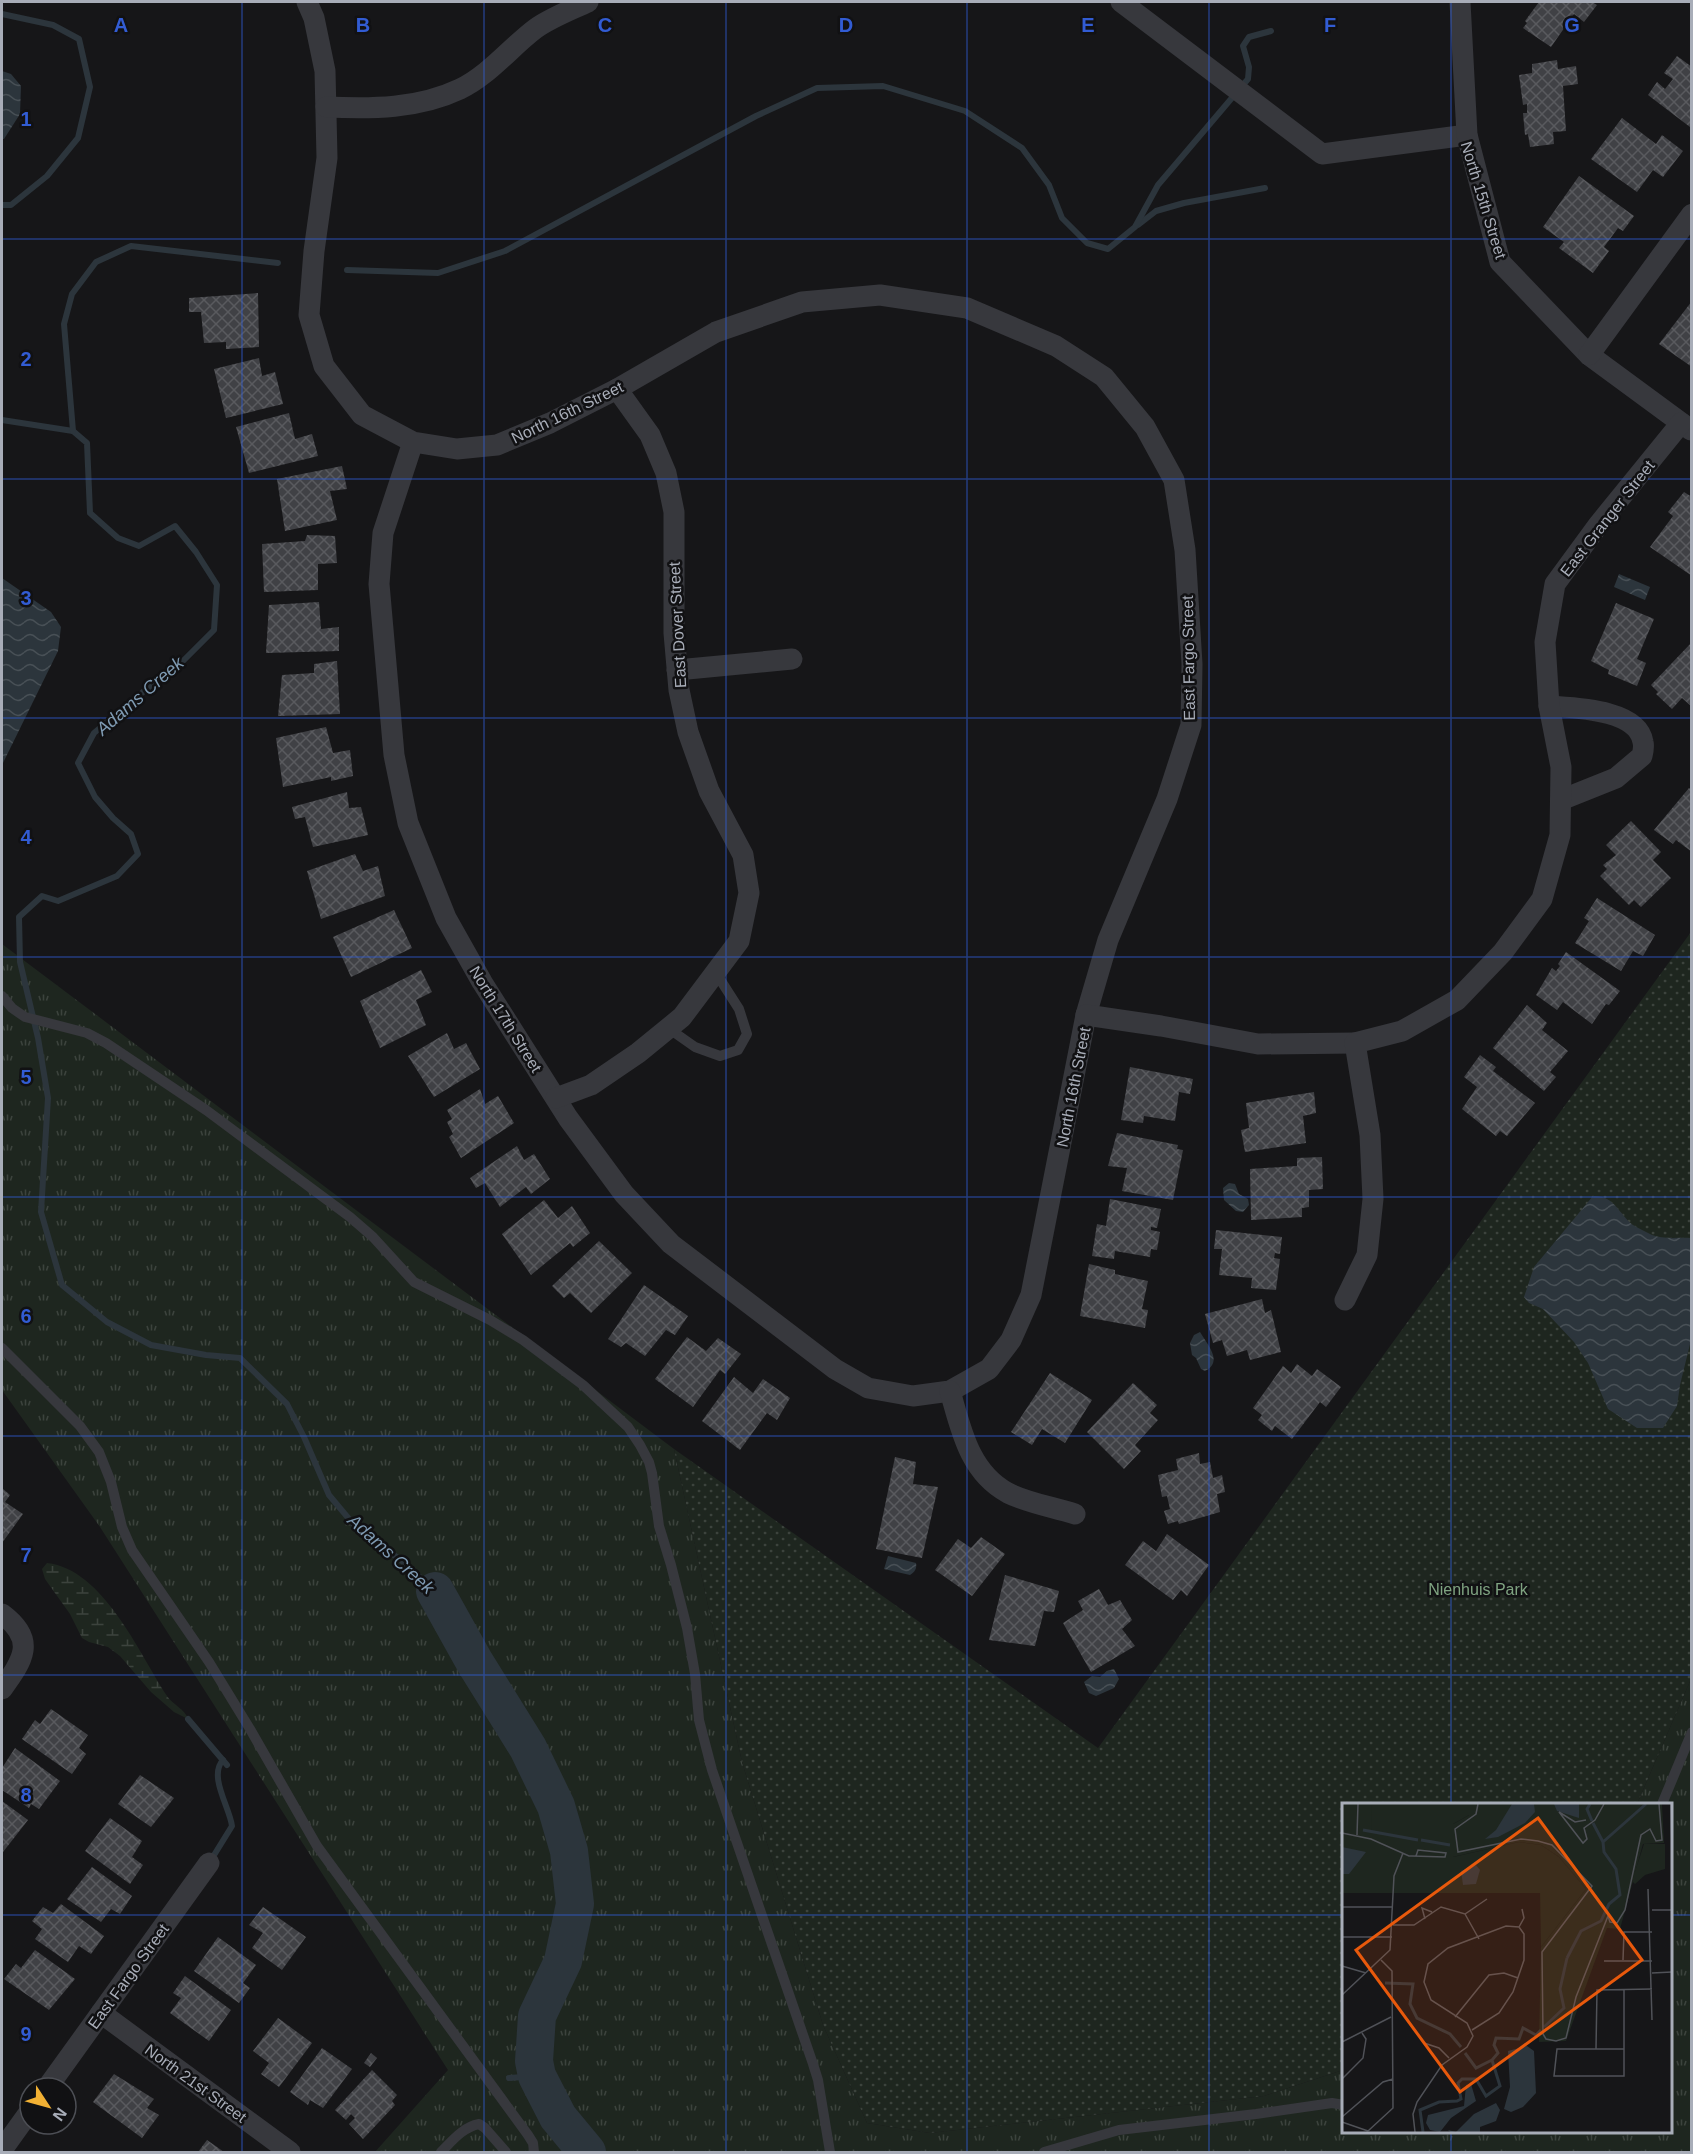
<svg xmlns="http://www.w3.org/2000/svg" width="1693" height="2154" font-family="Arial,sans-serif">
<style>
.grass{fill:url(#grass-tufts)}
.wetland{fill:url(#wetland-marsh)}
.park{fill:url(#park-dots)}
.water{fill:url(#water-waves)}
.lines{fill:none;stroke-linecap:round;stroke-linejoin:round}
.stream{stroke:#2c353c;stroke-width:6}
.river{stroke:#2c353c;stroke-width:38}
.building{fill:url(#building-cross-hatch)}
.lane{stroke:#37383d;stroke-width:10}
.street{stroke:#37383d;stroke-width:21}
.grid{fill:none;stroke:#325cd3;stroke-width:1.5;stroke-opacity:0.55}
.labels{text-anchor:middle;stroke-width:5;stroke-linejoin:round;paint-order:stroke}
.street-label{font-size:16px;fill:#a8adb8;stroke:#111113}
.park-label{font-size:16px;fill:#7fa381;stroke:#111113}
.water-label{font-size:18px;font-style:italic;fill:#7f9bb3;stroke:#111113}
.inset-river{fill:none;stroke:#2c353c;stroke-width:3}
.inset-road{fill:none;stroke:#505258;stroke-width:1.5}
.view{fill:#e8590c;fill-opacity:0.15;stroke:#e8590c;stroke-width:3}
.inset-edge{fill:none;stroke:#a8adb8;stroke-width:3}
.grid-label{font-size:20px;text-anchor:middle;font-weight:bold;fill:#325cd3;stroke:#111113;stroke-width:5;stroke-linejoin:round;paint-order:stroke}
</style>
<defs>
<pattern id="grass-tufts" width="24" height="20" patternUnits="userSpaceOnUse" patternTransform="scale(1.5)"><rect width="24" height="20" fill="#1e261f"/><path d="M3 7l-1-3M5 7V3M7 7l1-3M15 17l-1-3M17 17v-4M19 17l1-3" fill="none" stroke="#3c433d"/></pattern>
<pattern id="wetland-marsh" width="20" height="14" patternUnits="userSpaceOnUse" patternTransform="scale(1.5)"><rect width="20" height="14" fill="#1e261f"/><path d="M1 5h8M5 5V1M11 12h8M15 12V8" fill="none" stroke="#3c433d"/></pattern>
<pattern id="park-dots" width="8" height="8" patternUnits="userSpaceOnUse" patternTransform="scale(1.5)"><rect width="8" height="8" fill="#1e261f"/><path d="M2 2h.1M6 6h.1" fill="none" stroke="#3c433d" stroke-width="1.8" stroke-linecap="round"/></pattern>
<pattern id="water-waves" width="16" height="10" patternUnits="userSpaceOnUse" patternTransform="scale(1.5)"><rect width="16" height="10" fill="#2c353c"/><path d="M0 5q4-4 8 0t8 0" fill="none" stroke="#485056"/></pattern>
<pattern id="building-cross-hatch" width="8" height="8" patternUnits="userSpaceOnUse" patternTransform="scale(1.5)"><rect width="8" height="8" fill="#404145"/><path d="M0 0l8 8M0 8l8-8" fill="none" stroke="#595a5e"/></pattern>
</defs>
<rect width="100%" height="100%" fill="#161618"/>
<polygon class="grass" points="2,944 674,1449 742,1762 823,2025 867,2123 930,2133 1264,2096 1343,2070 1344,2132 1670,2132 1670,1804 1637,1804 1691,1679 1691,2152 375,2152 448,2070 100,1527 2,1390"/>
<path class="wetland" d="M 47,1563 C 103,1569 139,1653 167,1696 C 173,1705 185,1709 188,1719 L 174,1712 L 151,1692 L 120,1656 L 108,1647 L 89,1642 L 82,1638 L 70,1614 L 45,1579 L 42,1569 Z"/>
<polygon class="park" points="1691,932 1691,1679 1637,1804 1344,1804 1343,2070 1264,2096 930,2133 867,2123 823,2025 742,1762 674,1449 1098,1748"/>
<g class="water">
<polygon points="2,71 11,74 21,86 20,114 4,139 2,139"/>
<polygon points="1619,574 1650,587 1645,600 1614,587"/>
<polygon points="2,578 51,612 61,627 58,651 2,765"/>
<polygon points="1229,1183 1235,1184 1239,1194 1248,1199 1249,1205 1243,1212 1236,1211 1224,1200 1223,1188"/>
<path d="M 1593,1196 C 1614,1195 1619,1214 1633,1225 C 1638,1228 1644,1231 1650,1234 C 1663,1240 1678,1237 1691,1238 L 1691,1340 L 1680,1385 L 1677,1406 L 1663,1428 L 1637,1428 L 1608,1409 L 1588,1363 L 1574,1342 L 1543,1309 L 1529,1303 L 1524,1297 L 1534,1267 Z"/>
<path d="M 1200,1332 C 1207,1344 1224,1362 1205,1371 L 1201,1369 L 1196,1358 L 1192,1355 L 1190,1343 L 1194,1335 Z"/>
<path d="M 888,1556 L 916,1563 C 917,1568 915,1572 910,1575 L 884,1569 Z"/>
<polygon points="1114,1669 1119,1679 1114,1688 1096,1696 1089,1693 1084,1682 1092,1676 1100,1677 1107,1671"/>
</g>
<g class="lines">
<g class="stream">
<polyline points="2,14 53,25 79,39 90,87 78,138 47,176 11,205 2,205"/>
<polyline points="1138,225 1156,211 1184,203 1265,188"/>
<polyline points="347,270 438,273 505,251 756,116 817,88 883,86 965,111 1022,148 1049,185 1062,218 1087,243 1108,249 1135,227 1158,185 1248,79 1249,67 1243,46 1249,37 1271,31"/>
<polyline points="2,420 73,431 87,443 90,513 118,538 139,546 175,526 196,552 217,585 214,630 177,667 143,692 94,733 78,763 95,797 113,818 131,834 138,854 117,876 58,901 42,896 19,917 20,962 38,1038 48,1098 41,1212 62,1285 107,1322 151,1345 206,1355 240,1358 287,1404 304,1437 329,1495 360,1532 401,1560 435,1591"/>
<polyline points="73,431 64,324 72,294 96,262 131,246 278,263"/>
<polyline points="188,1719 227,1765"/>
<path d="M 211,1860 L 232,1826 C 230,1808 208,1776 223,1760"/>
<polyline points="509,2078 537,2076"/>
</g>
<polyline class="river" points="435,1591 474,1661 528,1748 556,1806 569,1851 575,1904 563,1961 537,2016 534,2061 537,2076 558,2117 587,2152"/>
</g>
<g class="building">
<polygon points="1539,2 1592,2 1597,5 1584,22 1574,14 1551,47 1523,28 1527,23 1525,21"/>
<polygon points="1677,56 1692,67 1690,127 1648,95 1657,82 1665,89 1673,79 1664,73"/>
<polygon points="1557,60 1558,69 1576,66 1578,84 1563,86 1566,131 1553,132 1554,144 1530,147 1528,134 1525,135 1523,113 1527,113 1527,104 1523,105 1519,75 1532,73 1532,64"/>
<polygon points="1622,118 1656,144 1662,135 1683,151 1663,177 1653,170 1637,192 1591,159"/>
<polygon points="1579,176 1634,216 1623,231 1618,228 1604,247 1609,251 1593,273 1559,248 1564,242 1543,227"/>
<polygon points="258,293 259,347 226,349 226,342 204,343 201,312 189,312 189,298"/>
<polygon points="1692,301 1692,367 1659,344"/>
<polygon points="259,358 262,376 275,372 283,404 226,418 214,369"/>
<polygon points="289,413 295,439 312,434 318,456 249,473 236,427"/>
<polygon points="342,466 347,489 330,491 337,520 285,531 277,479"/>
<polygon points="1684,492 1692,497 1692,576 1650,547 1673,516 1668,512"/>
<polygon points="307,535 335,536 337,563 318,564 318,590 264,592 262,544 305,541"/>
<polygon points="319,602 321,629 339,627 339,651 266,653 269,605"/>
<polygon points="1616,603 1654,619 1637,659 1646,663 1637,686 1608,674 1609,670 1591,661"/>
<polygon points="1692,642 1692,707 1682,698 1672,709 1656,694 1658,692 1651,685"/>
<polygon points="337,661 340,714 278,716 282,675 314,673 314,664"/>
<polygon points="326,727 333,753 350,750 353,776 331,781 331,777 283,787 276,738"/>
<polygon points="1689,788 1692,790 1692,852 1676,840 1673,844 1654,830"/>
<polygon points="347,792 349,808 361,807 368,835 313,847 305,817 295,819 292,807"/>
<polygon points="1631,821 1661,852 1653,860 1671,878 1641,907 1634,900 1629,905 1600,876 1607,869 1603,865 1616,855 1606,845"/>
<polygon points="355,854 363,871 378,866 385,896 321,919 307,871"/>
<polygon points="1597,898 1655,935 1643,956 1633,951 1621,971 1575,943 1589,921 1584,918"/>
<polygon points="394,910 412,948 351,977 333,937"/>
<polygon points="1566,952 1620,991 1609,1005 1606,1004 1592,1024 1563,1002 1557,1010 1536,995 1552,968 1556,971 1560,966 1558,964"/>
<polygon points="421,970 432,992 416,1000 426,1025 380,1048 360,1001"/>
<polygon points="1527,1005 1547,1023 1542,1030 1568,1051 1550,1072 1556,1077 1544,1091 1493,1048"/>
<polygon points="447,1033 454,1049 466,1043 480,1069 434,1097 408,1056"/>
<polygon points="1480,1055 1496,1067 1493,1071 1535,1103 1507,1136 1500,1131 1496,1136 1462,1109 1477,1087 1464,1077"/>
<polygon points="1130,1067 1193,1079 1190,1094 1179,1092 1175,1121 1144,1116 1143,1123 1121,1120"/>
<polygon points="480,1089 485,1104 498,1096 514,1123 461,1158 449,1137 453,1134 447,1122 452,1119 447,1110"/>
<polygon points="1314,1092 1316,1113 1303,1116 1306,1143 1245,1152 1241,1130 1249,1128 1246,1103"/>
<polygon points="1117,1133 1178,1145 1177,1149 1183,1150 1173,1200 1122,1191 1127,1168 1108,1166"/>
<polygon points="517,1146 524,1160 534,1154 550,1179 531,1194 526,1187 500,1207 485,1183 476,1188 470,1178"/>
<polygon points="1322,1157 1323,1189 1309,1190 1309,1207 1302,1208 1302,1217 1251,1220 1250,1169 1297,1166 1297,1158"/>
<polygon points="1110,1199 1161,1209 1157,1228 1151,1227 1151,1230 1160,1232 1157,1250 1151,1249 1150,1257 1115,1251 1114,1259 1092,1256 1097,1224 1106,1226"/>
<polygon points="544,1200 558,1218 572,1206 590,1233 573,1247 570,1243 531,1275 502,1234"/>
<polygon points="1216,1230 1282,1237 1280,1254 1275,1253 1274,1258 1280,1259 1276,1290 1251,1288 1252,1278 1219,1275 1222,1249 1214,1249"/>
<polygon points="599,1241 632,1273 591,1313 570,1293 564,1298 552,1286"/>
<polygon points="1089,1264 1115,1270 1115,1274 1148,1281 1142,1309 1148,1310 1145,1328 1080,1316"/>
<polygon points="644,1285 688,1316 675,1335 666,1330 645,1356 626,1343 621,1347 608,1339"/>
<polygon points="1262,1299 1265,1313 1271,1310 1281,1352 1250,1360 1247,1350 1227,1356 1222,1340 1213,1343 1205,1314"/>
<polygon points="687,1337 706,1351 718,1338 741,1354 725,1374 720,1370 693,1407 655,1379"/>
<polygon points="1297,1364 1312,1376 1317,1369 1341,1387 1326,1407 1320,1402 1292,1439 1275,1426 1272,1431 1258,1420 1262,1415 1253,1408 1283,1366 1291,1373"/>
<polygon points="1050,1373 1092,1400 1065,1443 1042,1429 1032,1445 1011,1432"/>
<polygon points="734,1377 753,1393 763,1379 790,1398 777,1420 767,1413 740,1450 702,1421"/>
<polygon points="1133,1383 1157,1405 1150,1413 1158,1420 1135,1445 1141,1451 1124,1469 1087,1432"/>
<polygon points="1199,1453 1200,1464 1210,1462 1213,1478 1222,1475 1225,1492 1217,1494 1220,1512 1179,1524 1178,1521 1168,1524 1164,1511 1170,1509 1167,1496 1162,1497 1158,1475 1178,1470 1176,1459"/>
<polygon points="895,1457 916,1462 913,1484 938,1487 922,1558 876,1549"/>
<polygon points="2,1488 10,1495 5,1502 23,1514 2,1543"/>
<polygon points="1167,1534 1209,1565 1187,1596 1181,1590 1173,1600 1125,1565 1143,1541 1156,1551"/>
<polygon points="981,1537 1005,1554 972,1596 935,1570 958,1539 971,1548"/>
<polygon points="1005,1575 1059,1591 1054,1612 1044,1611 1035,1646 989,1640"/>
<polygon points="1099,1589 1108,1605 1120,1600 1132,1620 1122,1629 1135,1646 1091,1672 1063,1623 1083,1610 1078,1601"/>
<polygon points="51,1709 88,1735 79,1748 86,1754 72,1774 22,1739 35,1720 40,1724"/>
<polygon points="15,1748 60,1781 39,1809 31,1804 29,1808 2,1790 2,1768"/>
<polygon points="140,1775 174,1798 151,1827 118,1804"/>
<polygon points="2,1801 28,1820 3,1852 2,1851"/>
<polygon points="110,1818 142,1841 132,1857 143,1865 130,1884 85,1851"/>
<polygon points="92,1867 132,1896 120,1914 111,1909 101,1922 67,1899"/>
<polygon points="61,1904 104,1936 91,1954 79,1946 68,1962 35,1939 42,1929 32,1921 43,1907 53,1913"/>
<polygon points="263,1907 306,1937 282,1970 252,1948 263,1933 249,1925"/>
<polygon points="218,1937 256,1965 243,1983 250,1988 239,2003 194,1971"/>
<polygon points="35,1950 75,1979 49,2010 4,1979 16,1964 21,1968"/>
<polygon points="185,1976 231,2010 209,2041 170,2013 181,1998 173,1993"/>
<polygon points="278,2018 312,2043 279,2087 261,2074 269,2063 253,2051"/>
<polygon points="322,2048 352,2069 323,2108 310,2100 308,2105 290,2092"/>
<polygon points="371,2053 377,2058 370,2067 364,2063"/>
<polygon points="372,2070 397,2095 392,2101 395,2105 363,2139 349,2124 355,2118 351,2114 346,2120 335,2110"/>
<polygon points="114,2074 154,2099 147,2108 159,2115 142,2138 93,2102"/>
<polygon points="207,2140 224,2152 198,2152"/>
</g>
<g class="lines">
<g class="lane">
<polyline points="2,996 12,1008 25,1017 87,1033 106,1043 206,1110 350,1217 373,1237 414,1282 490,1320 523,1340 583,1385 628,1427 640,1445 649,1462 652,1473 659,1526 671,1565 687,1628 695,1674 699,1720 712,1770 813,2064 818,2080 830,2152"/>
<polyline points="668,1028 695,1047 720,1056 738,1050 747,1034 739,1009 716,973"/>
<polyline points="2,1348 80,1426 99,1452 111,1482 122,1527 132,1550 209,1662 250,1729 317,1846 528,2135 533,2143 534,2152"/>
<polyline points="1662,1804 1692,1732"/>
<path d="M 441,2152 C 452,2141 463,2127 479,2124 L 485,2128 L 506,2152"/>
<polyline points="1044,2152 1119,2130 1256,2114 1332,2103 1344,2105"/>
</g>
<g class="street">
<polyline points="307,2 314,18 325,71 327,158 314,251 309,315 324,366 362,415 413,442 457,449 497,445 550,423 617,389 716,332 802,302 880,295 967,308 1056,346 1104,377 1145,427 1174,480 1185,550 1192,664 1191,725 1167,799 1108,940 1086,1015 1031,1295 1011,1340 989,1369 950,1391 913,1396 868,1388 835,1369 671,1244 624,1194 568,1118 482,982 446,918 408,823 394,755 379,584 383,533 413,442"/>
<polyline points="1121,2 1322,154 1467,135"/>
<polyline points="1460,2 1467,135 1500,262 1589,355 1691,430"/>
<path d="M 326,107 C 372,109 418,109 460,89 C 489,75 510,48 535,29 C 550,18 571,10 588,2"/>
<polyline points="1589,355 1692,214"/>
<polyline points="677,670 792,659"/>
<path d="M 1549,706 C 1574,708 1638,709 1643,742 C 1644,746 1643,752 1642,756 L 1616,778 L 1561,800"/>
<polyline points="1086,1015 1161,1026 1258,1044 1355,1043"/>
<polyline points="556,1098 591,1085 638,1053 682,1017 739,941 749,893 743,855 709,791 688,732 679,690 674,633 674,512 666,473 650,435 617,389"/>
<polyline points="1345,1300 1367,1255 1373,1199 1370,1135 1355,1043 1402,1031 1457,1000 1503,952 1542,899 1560,835 1561,767 1549,706 1545,642 1555,584 1599,524 1681,423"/>
<path d="M 950,1391 C 961,1429 969,1472 1008,1493 C 1028,1503 1053,1507 1075,1514"/>
<path d="M 2,1614 C 37,1640 23,1660 2,1689"/>
<polyline points="101,2013 290,2152"/>
<polyline points="47,2088 209,1863"/>
<polyline points="2,2150 30,2111"/>
</g>
</g>
<path class="grid" d="M 242,2 L 242,2152M 484,2 L 484,2152M 726,2 L 726,2152M 967,2 L 967,2152M 1209,2 L 1209,2152M 1451,2 L 1451,1804M 2,239 L 1692,239M 2,479 L 1692,479M 2,718 L 1692,718M 2,957 L 1692,957M 2,1197 L 1692,1197M 2,1436 L 1692,1436M 2,1675 L 1692,1675M 2,1915 L 1344,1915M 1670,1915 L 1692,1915M 1451,2132 L 1451,2152"/>
<g class="labels">
<g class="street-label">
<text transform="translate(1484 200) rotate(73)" y="6">North 15th Street</text>
<text transform="translate(567 412) rotate(-26)" y="6">North 16th Street</text>
<text transform="translate(1607 518) rotate(-52)" y="6">East Granger Street</text>
<text transform="translate(677 625) rotate(-93)" y="6">East Dover Street</text>
<text transform="translate(1188 658) rotate(-91)" y="6">East Fargo Street</text>
<text transform="translate(506 1019) rotate(58)" y="6">North 17th Street</text>
<text transform="translate(1073 1087) rotate(-79)" y="6">North 16th Street</text>
<text transform="translate(128 1976) rotate(-54)" y="6">East Fargo Street</text>
<text transform="translate(196 2083) rotate(36)" y="6">North 21st Street</text>
</g>
<g class="park-label">
<text x="1478" y="1595">Nienhuis Park</text>
</g>
<g class="water-label">
<text transform="translate(140 696) rotate(-41)" y="6">Adams Creek</text>
<text transform="translate(391 1554) rotate(42)" y="6">Adams Creek</text>
</g>
</g>
<g transform="translate(1342 1803)">
<rect width="330" height="330" fill="#161618"/>
<path d="M 127,1 L 320,1 L 322,40 L 301,41 L 278,126 L 265,125 L 224,238 L 197,239 L 199,144 L 244,86 L 217,54 L 199,42 L 177,39 L 111,54 L 111,21 L 127,12 Z" fill="#1e261f"/>
<path d="M 302,41 L 323,41 L 323,66 L 303,72 L 293,81 L 290,78 Z" fill="#1e261f"/>
<path d="M 0,1 L 127,1 L 127,12 L 111,21 L 111,54 L 177,39 L 199,42 L 217,54 L 244,86 L 199,144 L 198,90 L 0,90 Z" fill="#1e261f"/>
<path d="M 29,1 L 48,1 L 48,29 L 30,29 ZM 49,1 L 86,1 L 86,29 L 49,29 ZM 88,1 L 106,1 L 106,29 L 88,29 Z" fill="#1e261f"/>
<path d="M 170,1 L 192,1 L 193,9 L 183,20 L 156,34 L 143,36 L 154,27 ZM 212,1 L 237,1 L 237,15 L 215,8 ZM 0,44 L 24,49 L 7,71 L 0,71 ZM 134,62 L 138,67 L 134,81 L 121,82 L 119,68 ZM 185,243 L 192,248 L 194,290 L 181,304 L 169,309 L 162,306 L 168,284 L 166,248 ZM 129,281 L 134,298 L 109,315 L 98,329 L 88,327 L 84,320 L 86,312 L 122,303 L 124,282 ZM 154,300 L 158,307 L 154,318 L 138,324 L 138,329 L 108,329 L 106,327 L 114,329 L 132,311 Z" fill="#2c353c"/>
<path class="inset-river" d="M 248,1 L 245,6 L 250,18M 251,20 L 261,39M 21,27 L 76,37M 79,37 L 108,42M 225,155 L 239,128 L 259,118 L 267,101 L 278,92 L 274,66 L 262,49 L 261,39 L 304,1M 43,180 L 71,181 L 68,201 L 75,215 L 108,231 L 119,244M 202,224 L 222,205 L 218,186 L 225,155M 123,250 L 134,265 L 150,257M 81,329 L 78,307 L 97,299 L 115,298 L 119,296 L 116,280 L 120,276 L 134,276 L 144,293 L 158,283 L 150,257 L 156,250 L 152,242 L 154,235 L 177,236 L 181,225 L 194,232 L 199,227"/>
<path class="inset-road" d="M 136,1 L 134,11 L 113,26 L 116,49 L 179,36 L 196,38 L 210,42 L 250,83 L 200,149 L 201,231 L 204,236 L 214,238 L 224,235 L 234,194 L 266,113 L 268,119 L 275,120 L 283,107 L 299,32 L 308,26 L 314,38 L 320,37 L 317,1M 329,1 L 330,49M 244,17 L 233,19 L 217,9 L 241,40 L 245,36 L 242,25 L 253,17 L 262,1M 0,30 L 29,36 L 67,53 L 70,53 L 103,54 L 104,50 L 76,47 L 74,53M 15,32 L 16,1M 306,86 L 310,217M 0,104 L 50,104M 310,107 L 330,107M 123,111 L 137,136M 83,116 L 80,105 L 90,109M 51,122 L 72,122 L 99,104 L 123,111 L 145,96M 177,124 L 182,115 L 180,106M 0,134 L 50,134M 281,157 L 282,129 L 310,129M 262,158 L 310,158M 0,163 L 24,170M 310,170 L 330,169M 282,186 L 282,273 L 212,273 L 215,246 L 282,246M 0,192 L 48,147 L 52,73 L 61,50M 113,214 L 147,172 L 162,170 L 176,175M 130,227 L 157,210 L 171,189 L 182,157 L 182,131 L 177,124M 0,239 L 49,214M 82,240 L 97,245 L 107,255M 254,246 L 255,187 L 310,186M 0,276 L 21,255 L 24,236 L 20,230M 0,314 L 41,279 L 51,276M 0,319 L 26,328M 26,328 L 51,305 L 50,168 L 39,157M 73,329 L 71,311 L 75,299 L 100,262 L 125,244 L 131,233 L 125,220 L 89,197 L 82,179 L 86,161 L 106,145 L 164,123 L 177,124"/>
<path class="view" d="M 196,15 L 300,157 L 118,289 L 14,147 Z"/>
<rect width="330" height="330" class="inset-edge"/>
</g>
<g class="grid-label">
<text x="121" y="32">A</text>
<text x="363" y="32">B</text>
<text x="605" y="32">C</text>
<text x="846" y="32">D</text>
<text x="1088" y="32">E</text>
<text x="1330" y="32">F</text>
<text x="1572" y="32">G</text>
<text x="26" y="126">1</text>
<text x="26" y="366">2</text>
<text x="26" y="605">3</text>
<text x="26" y="844">4</text>
<text x="26" y="1084">5</text>
<text x="26" y="1323">6</text>
<text x="26" y="1562">7</text>
<text x="26" y="1802">8</text>
<text x="26" y="2041">9</text>
</g>
<rect width="1693" height="2154" fill="none" stroke="#a8adb8" stroke-width="6"/>
<g transform="translate(48 2106) rotate(126)"><circle r="28" fill="#111113" stroke="#4d4f55" stroke-width="1.5"/>
<path d="M0-4.5L10 22L0 15L-10 22Z" fill="#f2b134"/>
<text y="-9" font-size="16" font-weight="bold" text-anchor="middle" fill="#a8adb8">N</text>
</g>
</svg>
